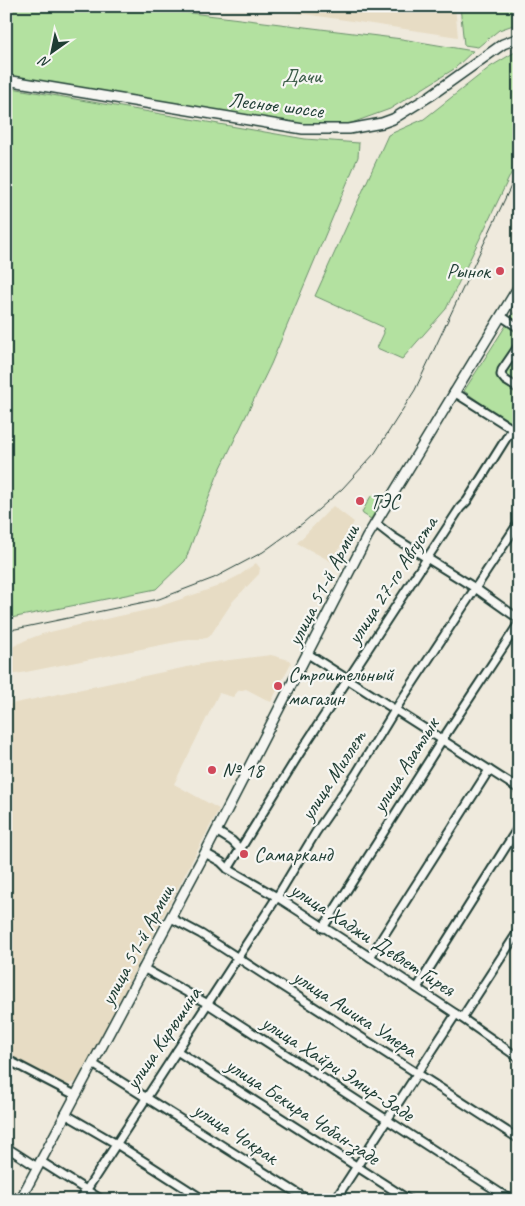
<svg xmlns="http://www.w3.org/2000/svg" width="525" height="1206" font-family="Caveat,sans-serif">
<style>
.built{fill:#e7dcc4}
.green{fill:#b3e1a0;stroke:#698f6a}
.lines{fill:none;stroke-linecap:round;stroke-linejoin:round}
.minor-casing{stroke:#1f3d34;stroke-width:11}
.major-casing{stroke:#1f3d34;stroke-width:12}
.minor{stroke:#f6f6f2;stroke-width:7}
.major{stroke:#f6f6f2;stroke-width:9}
.rail{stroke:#1f3d34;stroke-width:1}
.poi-dot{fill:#d1495b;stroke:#f6f6f2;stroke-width:2}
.labels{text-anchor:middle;stroke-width:4.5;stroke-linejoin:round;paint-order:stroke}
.park-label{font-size:21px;fill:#3d5e4a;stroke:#f6f6f2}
.street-label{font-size:21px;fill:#1f3d34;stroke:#f6f6f2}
.poi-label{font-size:21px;fill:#1f3d34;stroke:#f6f6f2;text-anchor:start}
</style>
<rect width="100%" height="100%" fill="#efeadd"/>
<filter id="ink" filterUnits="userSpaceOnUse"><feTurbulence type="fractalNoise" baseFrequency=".02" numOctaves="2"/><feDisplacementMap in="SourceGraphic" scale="10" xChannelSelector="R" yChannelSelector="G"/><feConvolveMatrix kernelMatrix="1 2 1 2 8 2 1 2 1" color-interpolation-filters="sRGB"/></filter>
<g filter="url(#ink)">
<g class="built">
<polygon points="250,6 455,6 458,37 345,20"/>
<polygon points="333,506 354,522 332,562 297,543"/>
<polygon points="256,563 260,568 259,574 233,601 210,636 207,638 181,641 6,676 6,650 26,640 42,634 87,623 152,609 216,587 240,575"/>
<polygon points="271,655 289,660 291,663 271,702 246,689 238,691 233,697 219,693 174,784 219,809 77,1082 65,1085 6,1056 6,705 206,663"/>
</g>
<g class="green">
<polygon points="6,6 134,6 402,39 473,51 454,69 390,109 349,124 300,124 6,75"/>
<polygon points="460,6 519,6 519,23 499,30 478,47 464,45"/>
<polygon points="515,52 519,52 519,157 446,309 402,359 377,348 384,333 383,327 315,296 388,135 424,119 490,67"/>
<polygon points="6,87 305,139 359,143 358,157 271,364 217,476 185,561 156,589 6,619"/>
<polygon points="519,305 519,430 464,391"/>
<polygon points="374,495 382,499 371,519 363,514 362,512 371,496"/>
</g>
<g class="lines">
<defs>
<g id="minor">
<polyline points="501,316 519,328"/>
<polyline points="519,345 502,370 501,375 505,380 519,389"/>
<polyline points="454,392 519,433"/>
<polyline points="375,523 393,537 475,588 519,619"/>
<polyline points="308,654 519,789"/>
<polyline points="216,831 232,841 240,849"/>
<polyline points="205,853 221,862 228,869 277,897 370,957 456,1014 519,1058"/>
<polyline points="228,869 301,751 460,508 467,501 512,429"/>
<polyline points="171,918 201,934 519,1139"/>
<polyline points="323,928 442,740 519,623"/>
<polyline points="370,957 489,770"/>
<polyline points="143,968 208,1004 511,1200"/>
<polyline points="417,988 519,826"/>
<polyline points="462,1018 519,930"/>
<polyline points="177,1051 409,1200"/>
<polyline points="6,1059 75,1095"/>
<polyline points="93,1064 308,1200"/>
<polyline points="65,1114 115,1143 204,1200"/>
<polyline points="6,1147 37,1167"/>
<polyline points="40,1161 102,1200"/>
<polyline points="80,1200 277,897 316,832 356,774 395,710 519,522"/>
<polyline points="335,1200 456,1014"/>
</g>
<g id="major">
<polyline points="6,80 303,129 349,129 382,123 393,119 430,96 503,44 519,38"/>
<polyline points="20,1200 205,853 367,537 519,286"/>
</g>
</defs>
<use href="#minor" class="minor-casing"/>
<use href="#major" class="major-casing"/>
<use href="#minor" class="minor"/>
<use href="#major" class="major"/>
<polyline class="rail" points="6,631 159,599 214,578 263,552 303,523 342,489 375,453 415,390 519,169"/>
</g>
</g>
<g class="poi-dot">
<circle cx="500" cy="271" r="5"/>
<circle cx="360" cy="501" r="5"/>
<circle cx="278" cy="686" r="5"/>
<circle cx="212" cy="770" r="5"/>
<circle cx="244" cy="854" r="5"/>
</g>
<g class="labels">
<g class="park-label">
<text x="302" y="83">Дачи</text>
</g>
<g class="street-label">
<text transform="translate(276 105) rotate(7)" y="7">Лесное шоссе</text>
<text transform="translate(392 580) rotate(-57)" y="7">улица 27-го Августа</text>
<text transform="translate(323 585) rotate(-63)" y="7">улица 51-й Армии</text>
<text transform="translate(405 765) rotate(-58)" y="7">улица Азатлык</text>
<text transform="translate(333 775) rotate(-57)" y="7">улица Миллет</text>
<text transform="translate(373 939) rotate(33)" y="7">улица Хаджи Девлет Гирея</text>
<text transform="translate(137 945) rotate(-62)" y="7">улица 51-й Армии</text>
<text transform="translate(355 1013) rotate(33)" y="7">улица Ашика Умера</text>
<text transform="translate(163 1038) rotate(-56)" y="7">улица Кирюшина</text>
<text transform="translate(338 1068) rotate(33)" y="7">улица Хайри Эмир-Заде</text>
<text transform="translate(303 1111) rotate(33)" y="7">улица Бекира Чобан-заде</text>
<text transform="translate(236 1133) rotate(33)" y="7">улица Чокрак</text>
</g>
<g class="poi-label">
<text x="490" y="278" text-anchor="end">Рынок</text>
<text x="370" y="508">ТЭС</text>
<text x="288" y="681">Строительный<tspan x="288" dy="24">магазин</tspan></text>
<text x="222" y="777">№ 18</text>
<text x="254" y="861">Самарканд</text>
</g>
</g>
<rect width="525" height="1206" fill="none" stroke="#f6f6f2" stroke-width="25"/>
<rect x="12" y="12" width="500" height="1181" fill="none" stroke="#1f3d34" stroke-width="2" filter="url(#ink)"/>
<g transform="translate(52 52) rotate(213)" stroke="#f6f6f2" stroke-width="4" paint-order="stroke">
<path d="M0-4L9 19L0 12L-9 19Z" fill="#1f3d34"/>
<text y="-8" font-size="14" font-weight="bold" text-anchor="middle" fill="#1f3d34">N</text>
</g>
</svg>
